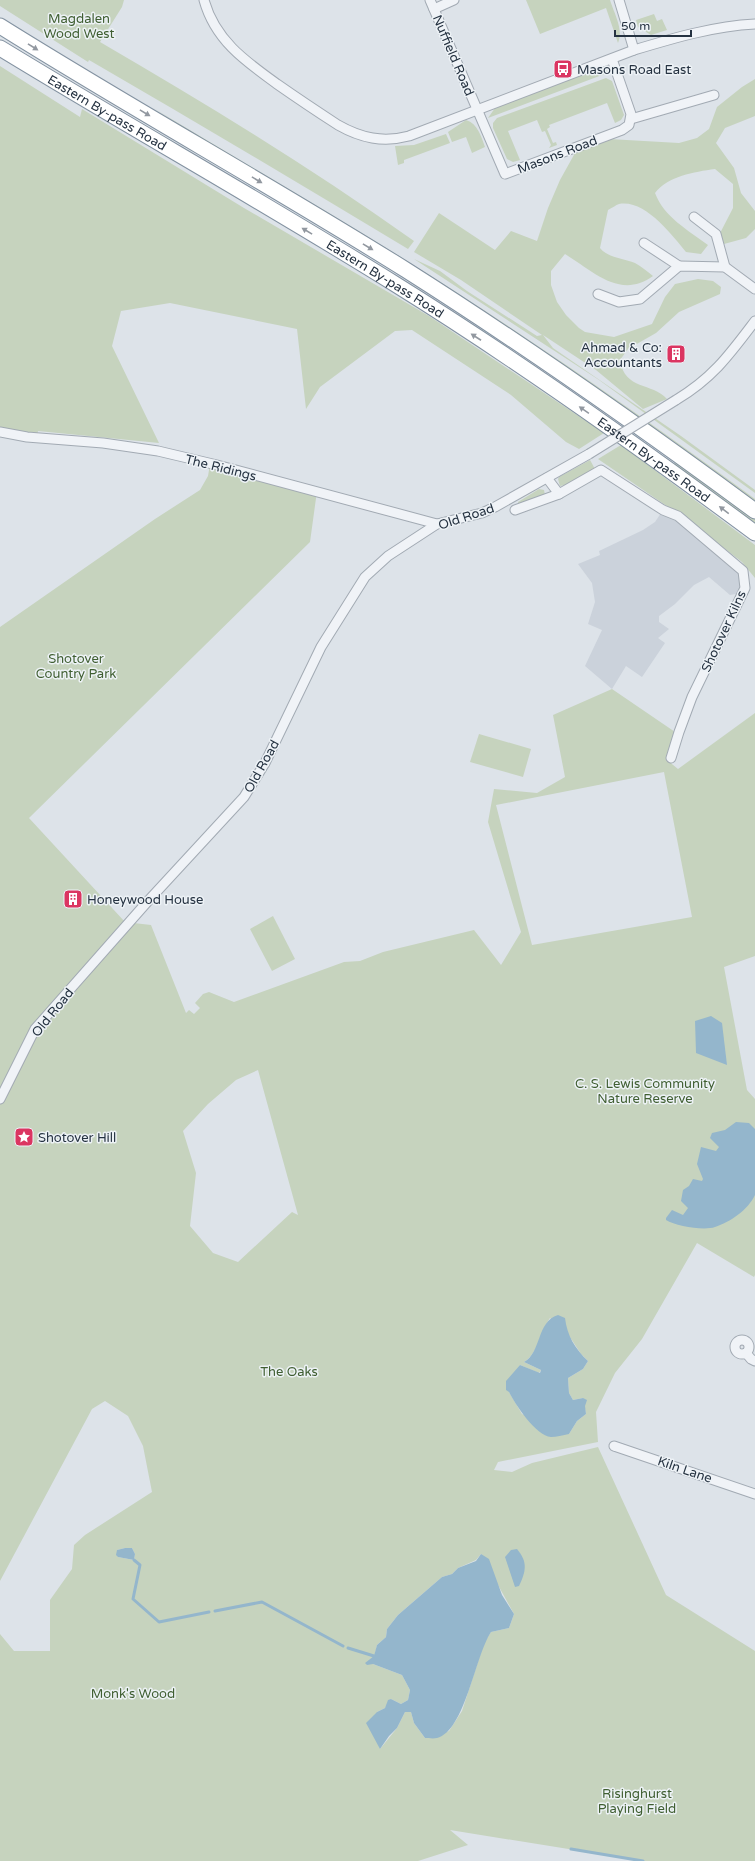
<svg xmlns="http://www.w3.org/2000/svg" width="755" height="1861" font-family="'Varela Round',sans-serif">
<style>
.built{fill:#cbd2db}
.green{fill:#c6d3be;fill-rule:evenodd}
.water{fill:#94b6cc}
.lines{fill:none;stroke-linecap:round;stroke-linejoin:round}
.stream{stroke:#94b6cc;stroke-width:3}
.minor-casing{stroke:#a2aab3;stroke-width:11}
.trunk-casing{stroke:#8392a1;stroke-width:17}
.minor{stroke:#f0f3f7;stroke-width:9}
.trunk{stroke:#fff;stroke-width:15}
.minor-bridge-casing{stroke:#a2aab3;stroke-width:11;stroke-linecap:butt}
.minor-bridge{stroke:#f0f3f7;stroke-width:9}
.oneway{fill:#9298a0}
.labels{text-anchor:middle;stroke-width:3;stroke-linejoin:round;paint-order:stroke}
.park-label{font-size:13px;fill:#3f5e31;stroke:#edf2f6}
.street-label{font-size:13px;fill:#253241;stroke:#edf2f6}
.poi-label{font-size:13px;fill:#253241;stroke:#edf2f6;text-anchor:start}
</style>
<rect width="100%" height="100%" fill="#dde3e9"/>
<polygon class="built" points="663,510 743,571 741,593 730,595 709,577 694,585 675,604 659,616 659,622 669,629 658,638 665,643 642,677 626,666 612,689 585,666 602,630 588,624 595,602 592,583 578,564 600,555 599,551 643,530 655,522"/>
<g class="green">
<path d="M 0,0 L 124,0 L 122,7 L 100,42 C 207,104 313,169 414,241 L 408,249 C 302,185 196,122 89,60 L 88,62 L 0,6 Z"/>
<path d="M 526,0 L 610,0 C 614,13 624,30 618,43 L 606,8 L 540,34 Z"/>
<polygon points="654,14 657,21 662,19 667,30 651,35 638,27 636,20"/>
<polygon points="0,66 80,117 82,109 244,208 429,316 604,433 579,449 566,442 511,395 412,330 395,331 320,387 306,409 297,329 170,303 121,311 112,346 159,443 38,431 37,437 0,432"/>
<polygon points="598,69 604,69 610,72 488,118 495,108"/>
<polygon points="606,78 612,81 624,115 621,120 615,123 607,103 549,125 550,127 547,129 553,143 556,142 557,145 549,148 551,145 545,131 542,132 537,120 508,131 520,160 513,162 507,159 493,128 493,123 497,118"/>
<path d="M 755,79 L 755,116 L 725,128 L 716,143 L 734,168 L 741,193 L 755,211 L 755,229 L 746,238 L 724,244 L 717,239 L 733,208 L 733,184 L 715,169 C 694,172 668,176 655,193 C 664,217 688,230 708,245 L 701,254 L 686,252 C 672,235 645,199 619,204 C 616,205 612,208 608,210 L 600,248 C 608,258 623,258 635,263 C 642,267 647,271 653,276 C 620,300 593,271 565,254 L 551,271 L 551,285 L 557,302 L 566,315 L 579,328 L 585,332 L 614,337 L 652,324 L 665,297 L 675,284 L 698,279 L 713,281 L 721,287 L 720,294 L 679,312 L 656,333 L 628,349 L 620,360 C 625,391 652,382 667,399 L 643,409 L 596,370 L 543,335 L 553,348 L 681,436 L 755,490 L 755,493 L 599,380 L 414,259 L 440,271 L 467,291 L 537,336 L 542,335 L 461,280 L 414,252 L 439,213 L 495,250 L 511,231 L 537,241 L 548,208 L 560,180 L 575,153 L 609,139 L 679,143 L 697,138 L 709,129 L 717,107 L 742,87 Z"/>
<path d="M 153,108 C 236,158 321,207 404,259 C 524,334 641,415 755,499 L 755,503 L 670,441 L 677,444 L 598,389 Z"/>
<path d="M 466,120 C 478,124 481,136 485,147 L 472,153 L 466,137 L 452,142 L 448,132 Z"/>
<polygon points="446,134 450,143 404,160 404,163 398,165 395,146 414,145"/>
<polygon points="621,445 755,545 755,578 742,562 690,522 598,459"/>
<polygon points="590,460 595,469 565,485 560,486 558,479 559,477"/>
<polygon points="676,461 755,516 755,524 674,464"/>
<path d="M 210,464 L 317,491 L 310,542 L 29,818 L 125,922 L 151,925 L 186,1013 L 189,1010 L 194,1014 L 200,1008 L 195,1003 L 203,994 L 209,992 L 234,1002 L 344,962 L 360,961 L 383,952 L 474,930 L 501,965 L 521,932 L 488,822 L 494,789 L 537,793 L 565,777 L 553,715 L 612,689 L 678,734 L 667,760 L 678,769 L 755,713 L 755,956 L 724,967 L 747,1090 L 755,1099 L 755,1275 L 754,1277 L 697,1243 L 642,1339 L 615,1373 L 596,1412 L 598,1442 L 498,1462 L 494,1470 L 512,1472 L 532,1463 L 598,1447 L 666,1595 L 755,1651 L 755,1861 L 643,1861 L 450,1830 L 468,1845 L 418,1861 L 0,1861 L 0,1634 L 14,1651 L 50,1651 L 50,1600 L 72,1569 L 74,1545 L 85,1535 L 152,1492 L 143,1446 L 128,1416 L 105,1401 L 92,1409 L 0,1581 L 0,627 L 155,519 L 200,490 L 208,476 ZM 664,772 L 692,917 L 532,945 L 496,805 ZM 258,1070 L 298,1215 L 292,1212 L 238,1262 L 213,1253 L 190,1226 L 196,1173 L 183,1131 L 208,1104 L 236,1080 ZM 550,1318 L 566,1331 L 581,1354 L 588,1361 L 583,1369 L 568,1378 L 569,1393 L 573,1400 L 583,1398 L 586,1414 L 577,1421 L 569,1434 L 522,1414 L 509,1392 L 520,1365 L 539,1373 L 541,1370 L 524,1362 C 538,1354 541,1331 550,1318 ZM 125,1548 L 132,1548 L 135,1554 L 134,1560 L 118,1557 L 117,1550 ZM 481,1554 L 514,1614 L 509,1628 L 491,1632 L 484,1643 L 462,1711 L 449,1731 L 425,1738 L 414,1723 L 411,1712 L 405,1712 L 397,1728 L 380,1749 L 377,1712 L 385,1708 L 391,1699 L 401,1704 L 408,1700 L 410,1690 L 402,1675 L 373,1664 L 377,1645 L 386,1637 L 387,1629 L 398,1615 L 442,1577 L 452,1574 L 458,1568 L 476,1560 Z"/>
<polygon points="539,489 544,490 545,495 518,504 518,502"/>
<polygon points="479,734 531,749 523,777 470,762"/>
<polygon points="273,916 295,959 272,971 250,929"/>
</g>
<g class="water">
<polygon points="711,1016 722,1023 727,1065 696,1053 695,1021"/>
<path d="M 736,1122 L 749,1123 L 755,1129 L 755,1195 C 748,1210 730,1222 715,1227 C 704,1231 676,1226 666,1220 L 666,1218 L 672,1210 L 683,1215 L 688,1208 L 681,1201 L 683,1190 L 689,1186 L 693,1179 L 702,1181 L 703,1179 L 697,1164 L 701,1147 L 716,1151 L 719,1147 L 710,1138 L 712,1133 L 725,1130 Z"/>
<path d="M 558,1315 L 565,1318 C 567,1335 575,1349 588,1361 L 583,1369 L 568,1378 L 569,1393 L 573,1400 L 583,1398 L 587,1400 L 585,1406 L 586,1414 L 577,1421 L 569,1434 C 563,1435 556,1437 551,1437 C 536,1436 515,1404 509,1392 L 506,1390 L 506,1381 L 520,1365 L 540,1373 L 541,1370 L 524,1362 C 542,1352 536,1322 558,1315 Z"/>
<polygon points="125,1548 132,1548 135,1554 134,1560 118,1557 116,1555 117,1550"/>
<path d="M 517,1549 C 528,1562 526,1571 519,1586 L 515,1587 L 505,1557 L 511,1550 Z"/>
<path d="M 481,1554 L 489,1559 L 502,1595 L 514,1614 L 509,1628 L 491,1632 C 475,1656 465,1731 437,1738 C 433,1739 428,1738 425,1738 L 414,1723 L 411,1712 L 405,1712 L 397,1728 L 389,1736 L 380,1749 L 366,1723 L 377,1712 L 385,1708 L 388,1700 L 391,1699 L 401,1704 L 408,1700 L 410,1690 L 402,1675 L 373,1664 L 367,1665 L 365,1663 L 374,1656 L 377,1645 L 386,1637 L 387,1629 L 398,1615 L 442,1577 L 452,1574 L 458,1568 L 476,1561 Z"/>
</g>
<g class="lines">
<g class="stream">
<polyline points="134,1560 140,1565 133,1599 159,1622 209,1612"/>
<polyline points="215,1611 262,1602 343,1646"/>
<polyline points="348,1648 374,1656"/>
<polyline points="571,1849 643,1861"/>
</g>
<defs>
<g id="minor">
<path d="M 204,0 C 215,40 245,61 277,84 C 297,98 318,112 338,125 C 361,138 383,143 409,136 L 634,50 C 674,38 714,26 755,24"/>
<polyline points="430,0 505,174 622,130 629,125 631,114 612,59"/>
<polyline points="619,0 634,50"/>
<polyline points="434,9 454,0"/>
<polyline points="631,119 714,95"/>
<polyline points="694,217 716,234 725,267"/>
<polyline points="644,243 679,266"/>
<polyline points="598,294 619,302 640,299 679,266 725,267 755,289"/>
<path d="M 676,400 C 713,378 730,354 755,321"/>
<polyline points="0,432 27,437 103,443 158,451 217,465 437,524"/>
<polyline points="547,478 559,494"/>
<polyline points="515,510 559,494 601,470 663,510 678,516 743,571 745,588 692,697 679,732 671,758"/>
<polyline points="0,1099 35,1029 148,901 244,797 265,763 321,647 365,577 388,556 437,524 482,513 495,507 589,454"/>
<circle cx="742" cy="1347" r="7"/>
<polyline points="746,1353 751,1359 755,1361"/>
<polyline points="614,1446 755,1494"/>
</g>
<g id="trunk">
<path d="M 0,26 C 134,110 272,186 406,270 C 526,346 641,427 755,511"/>
<path id="s1" d="M 0,48 C 131,128 265,203 395,284 C 519,361 638,446 755,533"/>
</g>
</defs>
<use href="#minor" class="minor-casing"/>
<use href="#trunk" class="trunk-casing"/>
<use href="#minor" class="minor"/>
<use href="#trunk" class="trunk"/>
<defs>
<polyline id="minor-bridge" points="589,454 676,400"/>
</defs>
<use href="#minor-bridge" class="minor-bridge-casing"/>
<use href="#minor-bridge" class="minor-bridge"/>
</g>
<defs><path id="oneway-solid" d="M-6-.8H1V-3.2L6.5 0L1 3.2V.8H-6Z"/></defs>
<g class="oneway">
<use href="#oneway-solid" transform="translate(33 47) rotate(32)"/>
<use href="#oneway-solid" transform="translate(145 113) rotate(31)"/>
<use href="#oneway-solid" transform="translate(257 180) rotate(31)"/>
<use href="#oneway-solid" transform="translate(307 231) rotate(-149)"/>
<use href="#oneway-solid" transform="translate(368 247) rotate(31)"/>
<use href="#oneway-solid" transform="translate(476 337) rotate(-147)"/>
<use href="#oneway-solid" transform="translate(584 410) rotate(-145)"/>
<use href="#oneway-solid" transform="translate(724 510) rotate(-143)"/>
</g>
<defs>
<symbol id="bus-square" viewBox="-11 -11 22 22"><rect x="-9" y="-9" width="18" height="18" rx="4" fill="#db3561" stroke="#edf2f6"/><path d="M-5-6H5V4H4V6H2V4H-2V6H-4V4H-5ZM-3.5-4V0h7V-4ZM-3.5 1.2v1.5H-2V1.2ZM2 1.2v1.5H3.5V1.2Z" fill="#fff"/></symbol>
<symbol id="building-square" viewBox="-11 -11 22 22"><rect x="-9" y="-9" width="18" height="18" rx="4" fill="#db3561" stroke="#edf2f6"/><path d="M-4-6H4V6H1V3H-1V6H-4ZM-2.5-4.3h1.7v1.8h-1.7ZM.8-4.3h1.7v1.8H.8ZM-2.5-1h1.7V.8h-1.7ZM.8-1h1.7V.8H.8Z" fill="#fff"/></symbol>
<symbol id="sight-square" viewBox="-11 -11 22 22"><rect x="-9" y="-9" width="18" height="18" rx="4" fill="#db3561" stroke="#edf2f6"/><path d="M0-6L1.8-2.2L6-1.7L2.9 1.2L3.7 5.4L0 3.3L-3.7 5.4L-2.9 1.2L-6-1.7L-1.8-2.2Z" fill="#fff"/></symbol>
</defs>
<g fill-rule="evenodd">
<use href="#bus-square" x="552" y="58" width="22" height="22"/>
<use href="#building-square" x="665" y="343" width="22" height="22"/>
<use href="#building-square" x="62" y="888" width="22" height="22"/>
<use href="#sight-square" x="13" y="1126" width="22" height="22"/>
</g>
<g class="labels">
<g class="park-label">
<text x="79" y="23">Magdalen<tspan x="79" dy="15">Wood West</tspan></text>
<text x="76" y="663">Shotover<tspan x="76" dy="15">Country Park</tspan></text>
<text x="645" y="1088">C. S. Lewis Community<tspan x="645" dy="15">Nature Reserve</tspan></text>
<text x="289" y="1376">The Oaks</text>
<text x="133" y="1698">Monk's Wood</text>
<text x="637" y="1798">Risinghurst<tspan x="637" dy="15">Playing Field</tspan></text>
</g>
<g class="street-label">
<text transform="translate(454 55) rotate(67)" y="5">Nuffield Road</text>
<text dy="5" stroke="none"><textPath href="#s1" startOffset="125">Eastern By-pass Road</textPath></text>
<text transform="translate(557 154) rotate(-21)" y="5">Masons Road</text>
<text dy="5" stroke="none"><textPath href="#s1" startOffset="449">Eastern By-pass Road</textPath></text>
<text dy="5" stroke="none"><textPath href="#s1" startOffset="773">Eastern By-pass Road</textPath></text>
<text transform="translate(221 467) rotate(14)" y="5">The Ridings</text>
<text transform="translate(466 516) rotate(-18)" y="5">Old Road</text>
<text transform="translate(723 631) rotate(-65)" y="5">Shotover Kilns</text>
<text transform="translate(261 766) rotate(-61)" y="5">Old Road</text>
<text transform="translate(52 1012) rotate(-51)" y="5">Old Road</text>
<text transform="translate(685 1469) rotate(19)" y="5">Kiln Lane</text>
</g>
<g class="poi-label">
<text x="577" y="74">Masons Road East</text>
<text x="662" y="352" text-anchor="end">Ahmad &amp; Co:<tspan x="662" dy="15">Accountants</tspan></text>
<text x="87" y="904">Honeywood House</text>
<text x="38" y="1142">Shotover Hill</text>
</g>
</g>
<path d="M615 30v6h76v-6" fill="none" stroke="#253241" stroke-width="2"/>
<text x="621" y="30" font-size="12" fill="#253241" stroke="#edf2f6" stroke-width="3" paint-order="stroke">50 m</text>
</svg>
